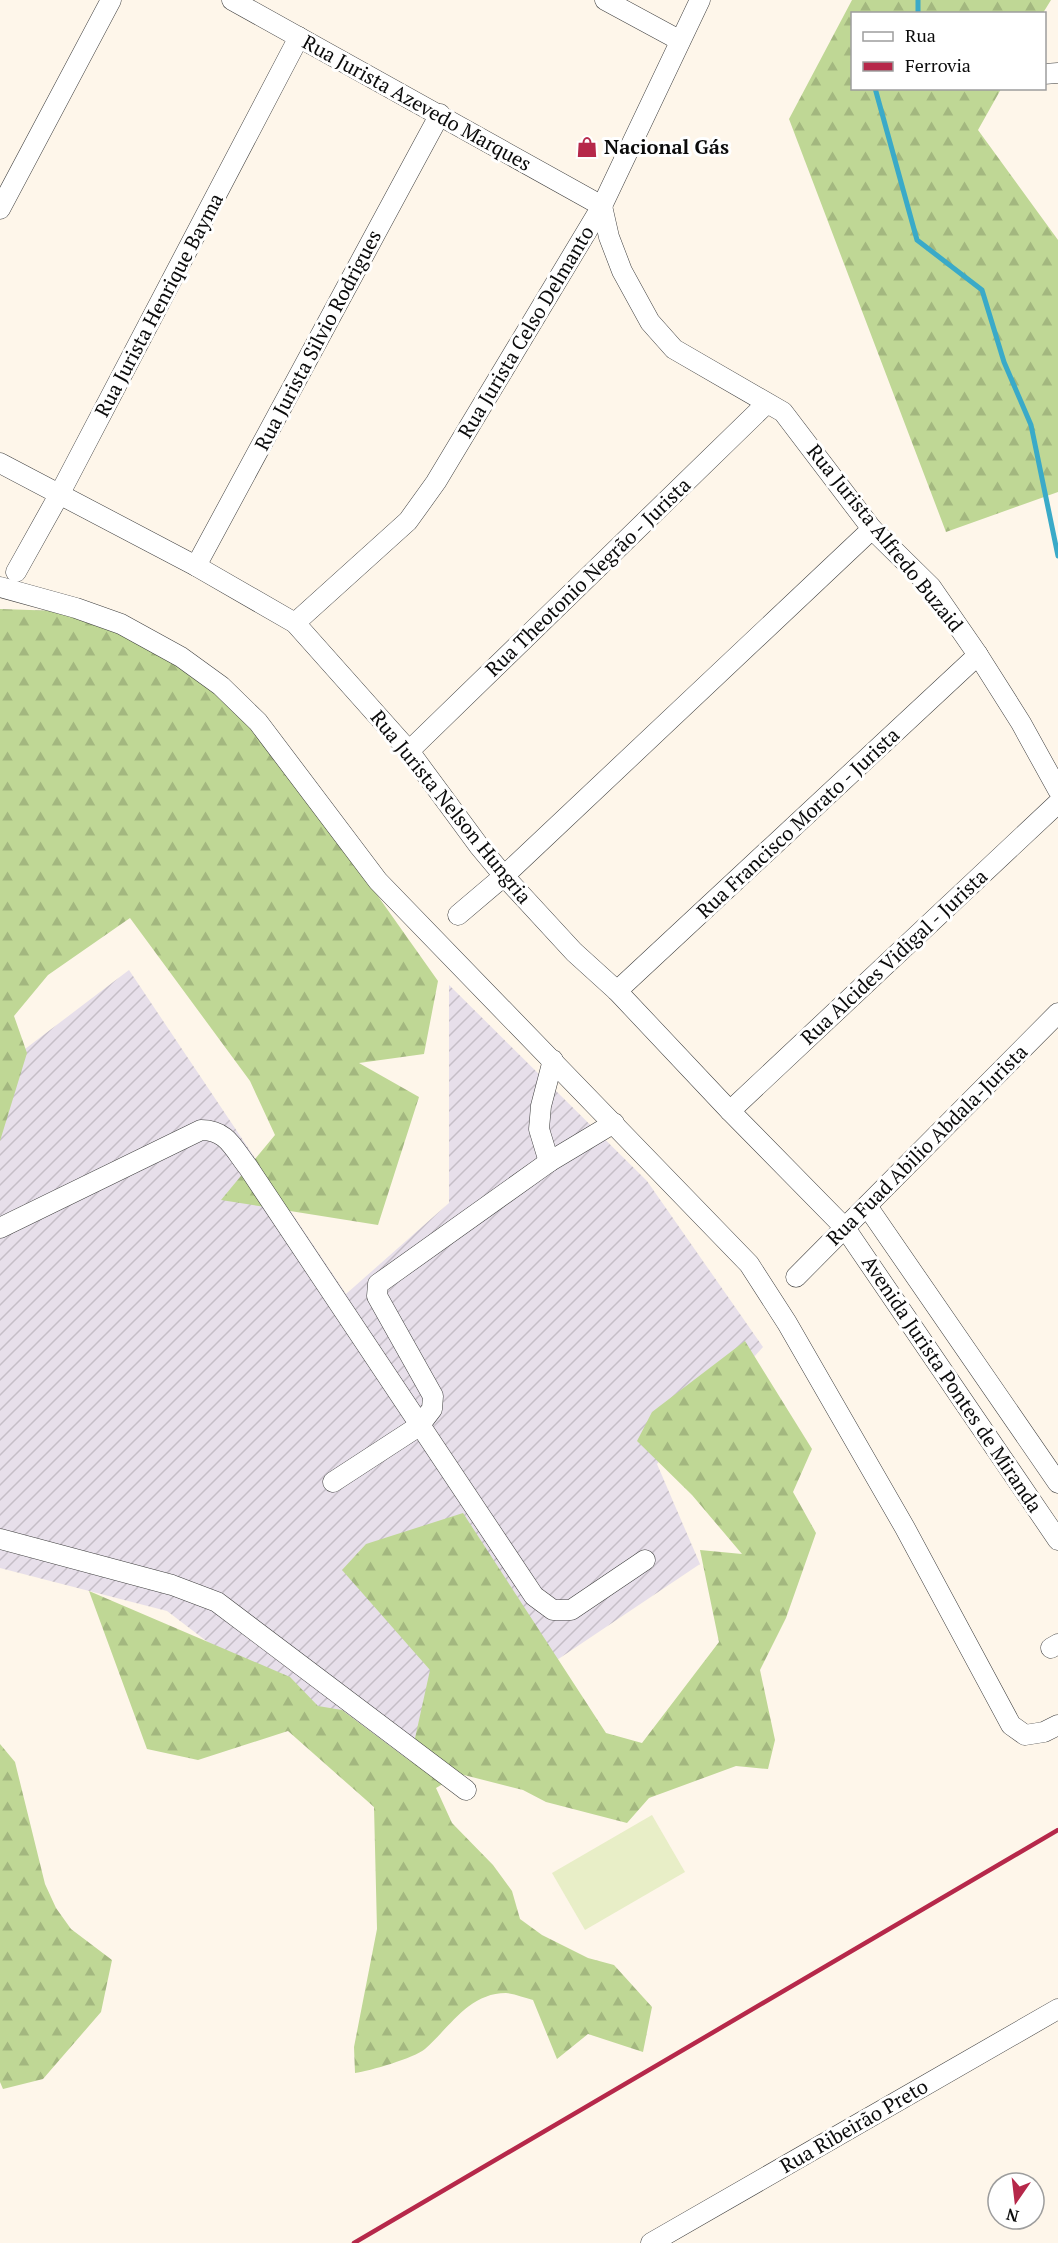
<svg xmlns="http://www.w3.org/2000/svg" width="1058" height="2243" font-family="'PT Serif',serif">
<style>
.industrial{fill:url(#industrial-furrows)}
.forest{fill:url(#forest-firs)}
.pitch{fill:#e8eec7}
.lines{fill:none;stroke-linecap:round;stroke-linejoin:round}
.stream{stroke:#3aaac8;stroke-width:5}
.minor-casing{stroke:#3e3e3e;stroke-width:21}
.minor{stroke:#fff;stroke-width:20}
.rail{stroke:#b6284a;stroke-width:4.5}
.labels{text-anchor:middle;stroke-width:6;stroke-linejoin:round;paint-order:stroke}
.street-label{font-size:20px;fill:#0b0b0b;stroke:#fff}
.poi-label{font-size:20px;font-weight:bold;fill:#0b0b0b;stroke:#fff;text-anchor:start}
</style>
<defs>
<pattern id="industrial-furrows" width="10" height="10" patternUnits="userSpaceOnUse" patternTransform="scale(1.5)"><rect width="10" height="10" fill="#e7dfea"/><path d="M-1 1l2-2M0 10L10 0M9 11l2-2" fill="none" stroke="#c5bec7"/></pattern>
<pattern id="forest-firs" width="22" height="20" patternUnits="userSpaceOnUse" patternTransform="scale(1.5)"><rect width="22" height="20" fill="#bfd795"/><path d="M5 1l3.5 6h-7zM16 11l3.5 6h-7z" fill="#a3b77f"/></pattern>
</defs>
<rect width="100%" height="100%" fill="#fef6ea"/>
<polygon class="industrial" points="129,970 346,1294 449,1203 449,985 647,1181 763,1347 657,1464 700,1564 384,1776 167,1611 0,1568 0,1068"/>
<g class="forest">
<polygon points="852,0 1051,0 1043,13 852,14 852,88 1001,89 978,130 1058,240 1058,492 946,532 789,119"/>
<polygon points="0,609 60,611 177,653 237,697 438,981 424,1054 359,1063 419,1097 378,1225 221,1200 275,1135 250,1081 130,918 48,975 14,1016 27,1053 0,1141"/>
<path d="M 745,1341 L 812,1449 L 793,1492 L 816,1533 L 786,1618 L 760,1670 L 775,1740 L 768,1769 L 736,1766 L 649,1798 L 627,1823 L 546,1802 L 523,1790 L 460,1774 L 436,1788 L 452,1823 L 493,1865 L 512,1891 L 520,1919 L 542,1935 L 588,1958 L 614,1965 L 652,2007 L 643,2052 L 588,2034 L 557,2059 L 533,2000 C 525,1998 515,1994 506,1993 C 469,1993 450,2027 425,2049 C 414,2058 370,2071 355,2073 L 354,2047 L 377,1929 L 374,1807 L 288,1731 L 198,1760 L 147,1749 L 89,1591 L 290,1677 L 318,1706 L 342,1710 L 410,1761 L 430,1670 L 342,1570 L 366,1544 L 463,1513 L 606,1733 L 642,1743 L 719,1642 L 700,1550 L 742,1554 L 692,1495 L 637,1441 L 652,1412 Z"/>
<polygon points="0,1744 15,1762 45,1884 56,1908 71,1929 112,1960 101,2012 43,2079 3,2089 0,2082"/>
</g>
<polygon class="pitch" points="652,1815 685,1872 585,1930 552,1873"/>
<g class="lines">
<g class="stream">
<polyline points="918,0 918,14"/>
<polyline points="875,88 917,240 982,290 1004,362 1031,425 1058,556"/>
</g>
<defs>
<g id="minor">
<polyline points="232,0 602,206 609,237 622,271 650,322 674,349 783,412 872,529 931,587 978,655 1021,723 1058,790"/>
<polyline points="605,0 679,40"/>
<polyline points="1044,74 1058,73"/>
<polyline points="0,209 111,0"/>
<polyline points="0,463 196,566 295,623 409,751 479,846 504,876 574,952 617,991 730,1111 845,1228 1058,1540"/>
<polyline points="196,566 440,114"/>
<polyline points="16,572 59,495 299,37"/>
<polyline points="0,587 76,608 121,624 181,657 221,686 258,722 378,881 749,1264 787,1323 905,1528 1011,1725 1025,1735 1044,1732 1058,1725"/>
<polyline points="295,623 408,521 436,482 602,206 700,0"/>
<polyline points="409,751 766,404"/>
<polyline points="458,915 504,876 872,529"/>
<polyline points="617,991 978,655"/>
<polyline points="730,1111 1058,803"/>
<polyline points="549,1162 539,1129 541,1106 553,1060"/>
<polyline points="867,1206 1058,1483"/>
<path d="M 0,1228 L 201,1130 C 227,1130 233,1148 248,1167 L 534,1596 L 553,1610 L 571,1610 L 645,1560"/>
<polyline points="796,1277 1058,1013"/>
<polyline points="333,1482 419,1426 432,1409 433,1396 377,1296 378,1284 549,1162 614,1123"/>
<polyline points="0,1539 172,1585 217,1602 466,1790"/>
<polyline points="1051,1648 1058,1644"/>
<polyline points="651,2243 1058,2009"/>
</g>
</defs>
<use href="#minor" class="minor-casing"/>
<use href="#minor" class="minor"/>
<polyline class="rail" points="354,2243 1058,1830"/>
</g>
<defs>
<symbol id="shop-bare" viewBox="-9 -9 18 18"><path d="M-5-2.5h2.3a2.7 3.5 0 0 1 5.4 0H5L5.5 6h-11ZM-1.5-2.5h3a1.5 2.3 0 0 0-3 0Z" fill="#b6284a" stroke="#fff" stroke-width="2.5" paint-order="stroke"/></symbol>
</defs>
<g fill-rule="evenodd">
<use href="#shop-bare" x="572" y="132" width="30" height="30"/>
</g>
<g class="labels">
<g class="street-label">
<text transform="translate(417 103) rotate(29)" y="7">Rua Jurista Azevedo Marques</text>
<text transform="translate(159 305) rotate(-62)" y="7">Rua Jurista Henrique Bayma</text>
<text transform="translate(526 332) rotate(-59)" y="7">Rua Jurista Celso Delmanto</text>
<text transform="translate(318 340) rotate(-62)" y="7">Rua Jurista Silvio Rodrigues</text>
<text transform="translate(885 538) rotate(51)" y="7">Rua Jurista Alfredo Buzaid</text>
<text transform="translate(588 577) rotate(-44)" y="7">Rua Theotonio Negrão - Jurista</text>
<text transform="translate(451 807) rotate(51)" y="7">Rua Jurista Nelson Hungria</text>
<text transform="translate(798 823) rotate(-43)" y="7">Rua Francisco Morato - Jurista</text>
<text transform="translate(894 957) rotate(-43)" y="7">Rua Alcides Vidigal - Jurista</text>
<text transform="translate(927 1145) rotate(-45)" y="7">Rua Fuad Abilio Abdala-Jurista</text>
<text transform="translate(952 1384) rotate(56)" y="7">Avenida Jurista Pontes de Miranda</text>
<text transform="translate(854 2126) rotate(-30)" y="7">Rua Ribeirão Preto</text>
</g>
<g class="poi-label">
<text x="604" y="154">Nacional Gás</text>
</g>
</g>
<rect x="851" y="12" width="195" height="78" fill="#ffffff" stroke="#9d9d9d" stroke-width="1.5"/>
<rect x="863" y="32" width="30" height="9" fill="#ffffff" stroke="#9d9d9d" stroke-width="1.5"/>
<text x="905" y="42" font-size="18" fill="#0b0b0b">Rua</text>
<rect x="863" y="62" width="30" height="9" fill="#b6284a" stroke="#9d9d9d" stroke-width="1.5"/>
<text x="905" y="72" font-size="18" fill="#0b0b0b">Ferrovia</text>
<g transform="translate(1016 2201) rotate(194)"><circle r="28" fill="#ffffff" stroke="#9d9d9d" stroke-width="1.5"/>
<path d="M0-4.5L10 22L0 15L-10 22Z" fill="#b6284a"/>
<text y="-9" font-size="16" font-weight="bold" text-anchor="middle" fill="#0b0b0b">N</text>
</g>
</svg>
